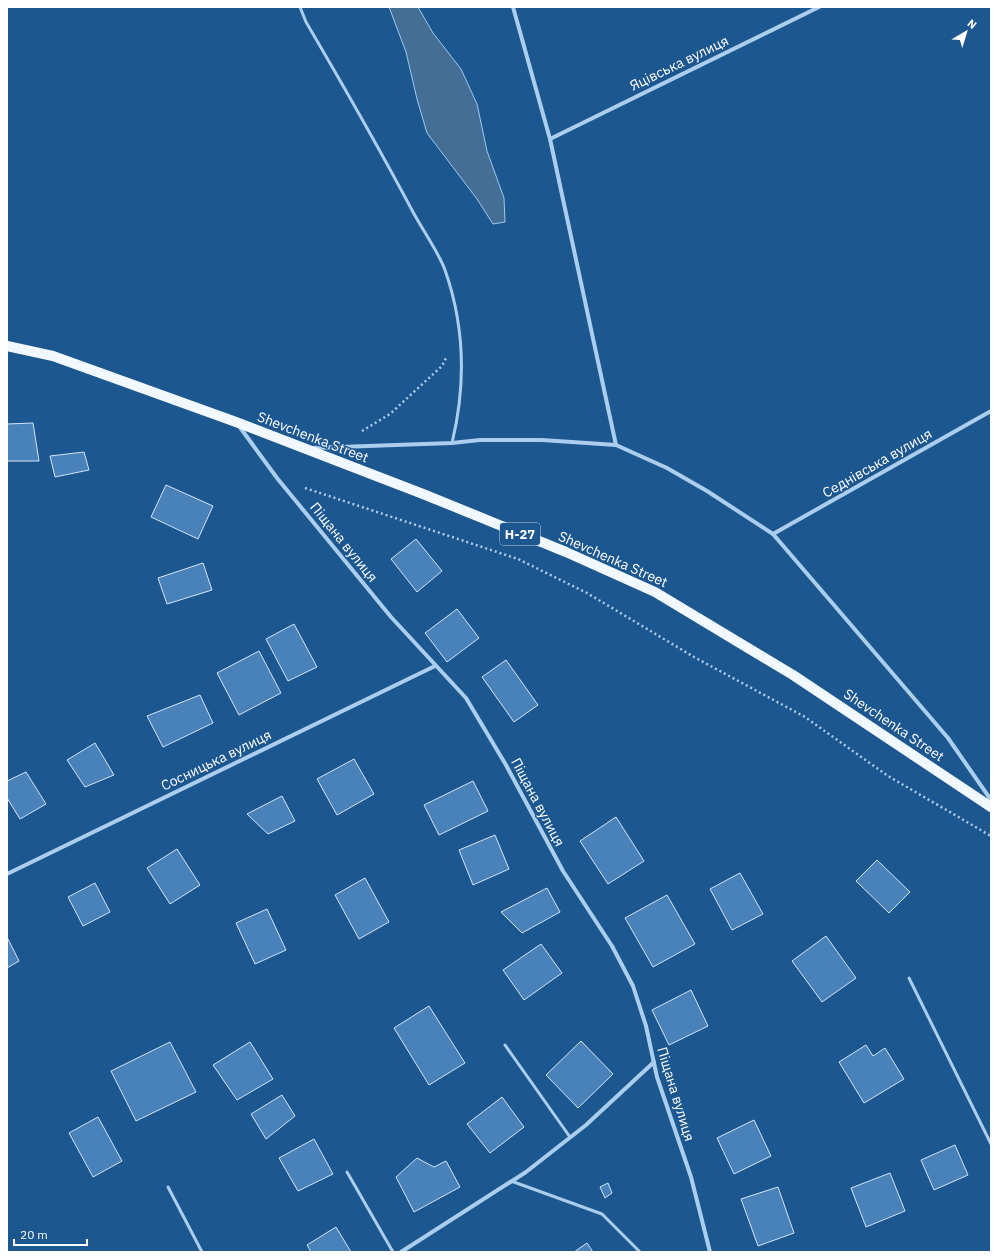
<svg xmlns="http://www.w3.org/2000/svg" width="998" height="1259" font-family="'IBM Plex Sans',sans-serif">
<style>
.water{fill:#446e96;stroke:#9ecaf0}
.building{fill:#4982b9;stroke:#d1e6fa}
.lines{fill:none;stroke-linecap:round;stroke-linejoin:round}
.path{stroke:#abceee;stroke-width:2.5;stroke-dasharray:2 3;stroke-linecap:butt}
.service{stroke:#abceee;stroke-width:3}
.minor{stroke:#abceee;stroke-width:4}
.primary{stroke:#f2f8ff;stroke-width:10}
.labels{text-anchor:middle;stroke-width:3;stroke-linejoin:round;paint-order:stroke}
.shield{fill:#1c5790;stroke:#bbcdde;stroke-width:1}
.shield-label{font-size:13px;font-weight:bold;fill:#fff}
.street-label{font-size:14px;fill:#fff;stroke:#1c5790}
</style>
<rect width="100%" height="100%" fill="#1c5790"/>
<polygon class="water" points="389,7 418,7 433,33 461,69 477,104 487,151 504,198 505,222 493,224 477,199 427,133 417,99 406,52"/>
<g class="building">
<polygon points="33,423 39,461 7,461 7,424"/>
<polygon points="84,452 89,470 55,477 50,456"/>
<polygon points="166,485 213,506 198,539 151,517"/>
<polygon points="416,539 442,571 417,592 391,559"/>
<polygon points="203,563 212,590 167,604 158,578"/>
<polygon points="457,609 479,638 447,662 425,633"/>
<polygon points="294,624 317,667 288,681 266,639"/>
<polygon points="259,651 281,693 239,715 217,673"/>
<polygon points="506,660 538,705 514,722 482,677"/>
<polygon points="200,695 213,723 163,747 147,716"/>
<polygon points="95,743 114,775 85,787 67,760"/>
<polygon points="354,759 374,794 337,815 317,779"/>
<polygon points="26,772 46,804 20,819 7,798 7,781"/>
<polygon points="473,781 488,811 439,835 424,805"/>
<polygon points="282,796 295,821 268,834 247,814"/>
<polygon points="616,817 644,861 608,884 580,841"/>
<polygon points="495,835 509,869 473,885 459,850"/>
<polygon points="177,849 200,885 170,904 147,868"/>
<polygon points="877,860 910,892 889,913 856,881"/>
<polygon points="740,873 763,914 732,930 710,889"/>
<polygon points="365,878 389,922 359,939 335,895"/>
<polygon points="95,883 110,912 83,926 68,897"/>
<polygon points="547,888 560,912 522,933 501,912"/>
<polygon points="667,895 695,944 653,967 625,918"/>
<polygon points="267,909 286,950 255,964 236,923"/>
<polygon points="826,936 856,978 822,1002 792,961"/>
<polygon points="7,937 19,961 7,968"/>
<polygon points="541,944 562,973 524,1000 503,970"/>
<polygon points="691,990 708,1026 669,1045 652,1010"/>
<polygon points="429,1006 465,1063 429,1085 394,1028"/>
<polygon points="581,1041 613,1074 578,1108 546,1075"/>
<polygon points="170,1042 196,1092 136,1121 111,1071"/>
<polygon points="250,1042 273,1079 237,1100 213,1065"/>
<polygon points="866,1045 873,1056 885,1048 904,1079 864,1103 839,1062"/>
<polygon points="282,1095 295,1116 266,1139 251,1114"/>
<polygon points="502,1097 524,1127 490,1153 467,1124"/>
<polygon points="98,1117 122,1161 93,1177 69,1133"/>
<polygon points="754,1120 771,1156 734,1174 717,1138"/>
<polygon points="314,1139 333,1174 298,1191 279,1158"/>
<polygon points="955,1145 968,1175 934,1190 921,1160"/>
<polygon points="417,1158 434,1167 446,1161 460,1187 414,1212 396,1177"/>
<polygon points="890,1173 905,1211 866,1227 851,1188"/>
<polygon points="608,1183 612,1193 605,1198 600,1187"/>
<polygon points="778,1187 794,1233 758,1246 741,1199"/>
<polygon points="336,1227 351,1252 311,1252 307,1245"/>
<polygon points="587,1243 593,1252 574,1252"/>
</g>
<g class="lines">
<g class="path">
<polyline points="362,431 390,414 442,366 446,358"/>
<polyline points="305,488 518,559 587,593 694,657 805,717 888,776 991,836"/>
</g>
<g class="service">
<path d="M 300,7 L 306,22 C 343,85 379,148 413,212 C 422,229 439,253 445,270 C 465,327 466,385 452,443"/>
<polyline points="909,978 991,1144"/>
<polyline points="505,1045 570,1137"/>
<polyline points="347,1172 393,1252"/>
<polyline points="511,1181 602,1214 640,1252"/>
<polyline points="168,1187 202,1252"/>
</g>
<g class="minor">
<polyline points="513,7 550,139 616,445"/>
<polyline points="550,139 819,7"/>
<polyline points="239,426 277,478 391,617 466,698 506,765 563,871 612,946 633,986 646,1026 657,1077 691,1177 710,1252"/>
<polyline points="312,448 452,443 480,440 542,440 616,445 667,468 707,491 773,534 948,738 991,800"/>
<polyline points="773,534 991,411"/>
<polyline points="7,874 435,666"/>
<polyline points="401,1252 526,1172 586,1125 654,1062"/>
</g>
<polyline class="primary" points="7,346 53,356 236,422 423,494 566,552 655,592 793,675 991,807"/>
</g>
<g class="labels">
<rect class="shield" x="500" y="523" width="40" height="22" rx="3"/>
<g class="shield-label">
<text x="520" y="539">Н-27</text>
</g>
<g class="street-label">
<text transform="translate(679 63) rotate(-26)" y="5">Яцівська вулиця</text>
<text transform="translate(313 437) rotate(21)" y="5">Shevchenka Street</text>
<text transform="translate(877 463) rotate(-30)" y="5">Седнівська вулиця</text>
<text transform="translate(344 542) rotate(51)" y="5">Піщана вулиця</text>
<text transform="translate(613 559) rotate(24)" y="5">Shevchenka Street</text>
<text transform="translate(894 725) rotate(34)" y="5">Shevchenka Street</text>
<text transform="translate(216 760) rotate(-26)" y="5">Сосницька вулиця</text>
<text transform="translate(538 802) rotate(62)" y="5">Піщана вулиця</text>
<text transform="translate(676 1094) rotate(73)" y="5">Піщана вулиця</text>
</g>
</g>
<rect width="998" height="1259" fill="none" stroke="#ffffff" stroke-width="16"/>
<g transform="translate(966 32) rotate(38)" stroke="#1c5790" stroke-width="3" paint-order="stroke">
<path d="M0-3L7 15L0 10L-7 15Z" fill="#ffffff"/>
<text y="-6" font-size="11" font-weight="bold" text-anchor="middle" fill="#ffffff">N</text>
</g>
<path d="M14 1239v6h73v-6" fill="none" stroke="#ffffff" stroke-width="2"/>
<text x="20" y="1239" font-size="12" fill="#ffffff" stroke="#1c5790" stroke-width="3" paint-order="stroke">20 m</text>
</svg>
